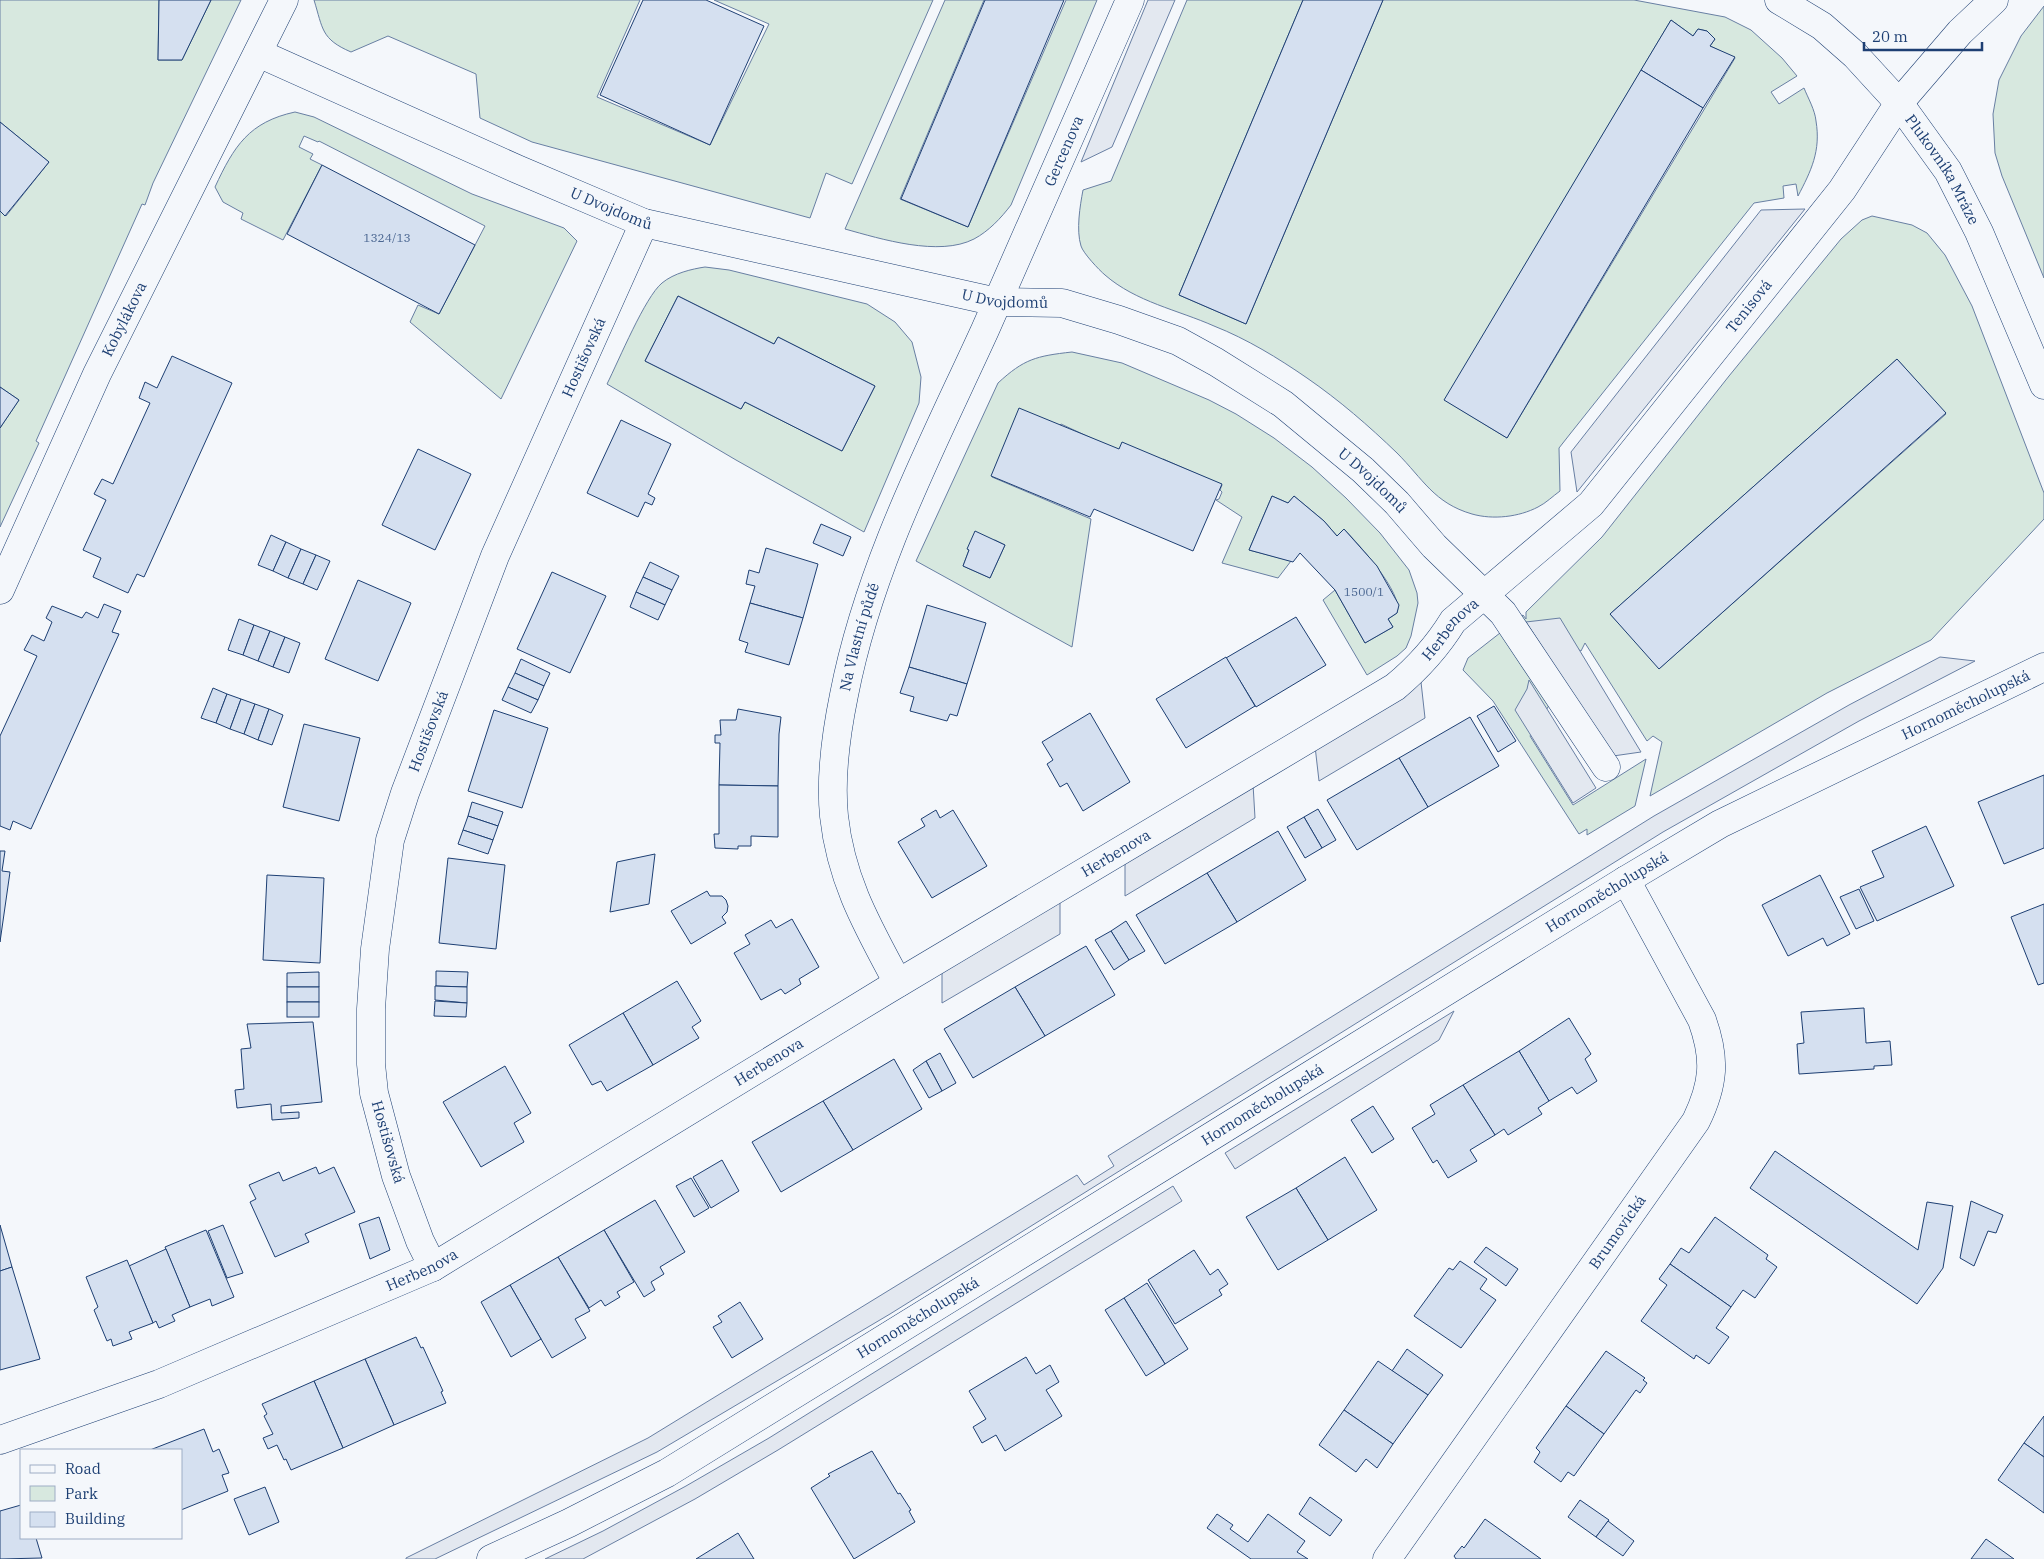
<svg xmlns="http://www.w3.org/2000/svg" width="2044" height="1559" font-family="'IBM Plex Serif',serif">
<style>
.green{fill:#d7e8df;stroke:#687fa3;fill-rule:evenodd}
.parking{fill:#e3e8f0;stroke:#687fa3}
.building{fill:#d5e0f0;stroke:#1d3f73}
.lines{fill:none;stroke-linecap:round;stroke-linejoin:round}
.street-casing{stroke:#1d3f73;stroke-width:29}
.secondary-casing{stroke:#1d3f73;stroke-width:29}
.street{stroke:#f4f7fb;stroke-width:28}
.secondary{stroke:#f4f7fb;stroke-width:28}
.labels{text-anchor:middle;stroke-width:4;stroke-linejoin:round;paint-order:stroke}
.number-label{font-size:12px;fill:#4b6792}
.street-label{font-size:15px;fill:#1d3f73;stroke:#f4f7fb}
</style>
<rect width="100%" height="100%" fill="#f4f7fb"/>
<g class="green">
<polygon points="0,0 159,0 158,60 182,60 211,0 241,0 153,183 145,205 142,204 36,441 39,443 0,527 0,428 19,400 0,387 0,211 6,216 49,162 0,122"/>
<path d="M 314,0 L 640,0 L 597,97 L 710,145 L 769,24 L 714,0 L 933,0 L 852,184 L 826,173 L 810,218 L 532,142 L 480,118 L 476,74 L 388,36 L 351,52 C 321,39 323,29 314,0 Z"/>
<path d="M 945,0 L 984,0 L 900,199 L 968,227 L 1066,0 L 1097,0 L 1011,205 C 1001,218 989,231 974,239 C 939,257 881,239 845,229 Z"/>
<path d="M 1187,0 L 1303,0 L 1179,295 L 1246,324 L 1383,0 L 1634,0 L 1725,17 L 1751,30 L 1782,58 L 1797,76 L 1771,92 L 1779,104 L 1804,88 C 1808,98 1815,110 1816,121 C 1821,151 1811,171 1798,196 L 1796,184 L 1783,186 L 1784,198 L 1754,203 L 1570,434 L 1559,448 L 1560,491 C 1553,496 1546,503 1538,507 C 1519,517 1493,520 1472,514 C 1434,503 1423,479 1397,453 C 1369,426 1339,400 1307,378 C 1278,358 1247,339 1214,326 C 1178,310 1136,302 1105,275 C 1099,270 1083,253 1081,246 C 1076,230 1080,206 1083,190 L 1111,181 ZM 1671,20 L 1693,36 L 1698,29 L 1707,31 L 1715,39 L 1710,46 L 1735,58 L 1507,438 L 1445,400 Z"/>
<polygon points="2044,6 2044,278 2002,176 1995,153 1993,114 1999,80 2021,36"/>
<path d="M 295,112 L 314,117 L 472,194 L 564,228 L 577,241 L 501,399 L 410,322 L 418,305 L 439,314 L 485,226 L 319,141 L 318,142 L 304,136 L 299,147 L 313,154 L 310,159 L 322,165 L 283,240 L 241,219 L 243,213 L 223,202 L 215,187 C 234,146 249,122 295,112 Z"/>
<path d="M 1872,216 L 1912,225 L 1927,233 L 1945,255 L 1972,306 L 2044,493 L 2044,519 L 1931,640 L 1827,693 L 1650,796 L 1662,742 L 1653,736 L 1647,741 L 1585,643 L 1581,651 L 1564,642 L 1566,678 L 1530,736 L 1573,805 L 1646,759 L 1635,806 L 1587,835 L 1587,829 L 1579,834 L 1493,701 L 1463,670 L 1468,658 L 1523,615 L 1526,619 L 1526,612 L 1602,537 L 1729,376 L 1841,239 L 1862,220 ZM 1897,359 L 1946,414 L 1660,668 L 1610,614 Z"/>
<path d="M 705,267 L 729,270 L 867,304 L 895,322 L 912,342 L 921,377 L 919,403 L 864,532 L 736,460 L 607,384 C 619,360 645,297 662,283 C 674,273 692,269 705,267 ZM 678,296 L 774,344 L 778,337 L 875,386 L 842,451 L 745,402 L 741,409 L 645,361 Z"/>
<path d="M 1072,352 L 1122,363 L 1209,400 L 1236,414 L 1274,438 L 1312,467 L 1346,498 L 1380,533 L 1409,570 L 1417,593 L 1418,603 L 1411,636 L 1406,648 L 1397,656 L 1367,675 L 1323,600 L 1335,590 L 1365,643 L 1393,627 L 1388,619 L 1397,613 C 1404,593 1358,544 1345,530 L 1337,536 L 1324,521 L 1294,496 L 1288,503 L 1272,496 L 1249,550 L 1291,561 L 1278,578 L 1222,563 L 1242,517 L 1216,500 L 1219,499 L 1222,492 L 1220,490 L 1222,485 L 1163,459 L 1162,460 L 1122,444 L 1119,451 L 1061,424 L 1059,426 L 1019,410 L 992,477 L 1091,519 L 1072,647 L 916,561 L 998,383 C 1024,359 1036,356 1072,352 ZM 995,540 L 1005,545 L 990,578 L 963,566 L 969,550 L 968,549 Z"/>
</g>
<g class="parking">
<polygon points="1148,0 1175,0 1112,147 1081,162"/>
<polygon points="1805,209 1577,492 1571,452 1761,210"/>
<polygon points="1560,618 1641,752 1613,756 1526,622"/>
<polygon points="1940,657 1975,661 1859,721 1663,832 890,1314 657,1452 435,1559 406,1559 406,1558 648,1438 1077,1175 1084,1185 1114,1166 1108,1156 1654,816 1849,705"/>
<polygon points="1529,680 1596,788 1573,803 1515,710 1527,689"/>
<polygon points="1421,682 1425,718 1319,781 1315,746"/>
<polygon points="1253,784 1255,818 1125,896 1125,861"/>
<polygon points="1060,899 1060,934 942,1003 942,970"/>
<polygon points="1454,1011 1439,1040 1235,1169 1225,1153"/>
<polygon points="1173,1186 1182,1201 778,1450 695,1499 583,1559 545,1559 603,1531 686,1486 769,1438"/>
</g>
<g class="building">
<polygon points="159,0 211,0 182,60 158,60"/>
<polygon points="643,0 706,0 764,26 710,145 600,95"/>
<polygon points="985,0 1064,0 968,227 901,199"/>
<polygon points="1303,0 1383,0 1246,324 1179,295"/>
<polygon points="1671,20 1693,36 1698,29 1707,31 1715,39 1710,46 1735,57 1703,108 1641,70"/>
<polygon points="1641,70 1703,108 1507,438 1444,400"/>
<polygon points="0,122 49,162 5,216 0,211"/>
<polygon points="322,165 475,245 439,314 287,234"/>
<polygon points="678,296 774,344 778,337 875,386 842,451 745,402 741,409 645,361"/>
<polygon points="172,356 232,383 144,577 137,574 128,593 93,577 101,558 83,550 106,500 94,494 102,479 113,484 150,403 139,398 145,382 157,388"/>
<polygon points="1897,359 1946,413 1659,669 1610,614"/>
<polygon points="0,387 19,400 0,428"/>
<polygon points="1019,408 1119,449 1122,442 1222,484 1193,551 1094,509 1090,517 991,476"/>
<polygon points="621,420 671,444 648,494 655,498 652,505 645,502 638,517 587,493"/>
<polygon points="418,449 471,474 435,550 382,525"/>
<polygon points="1272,496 1288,503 1294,496 1324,521 1337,536 1344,529 1377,566 1399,605 1397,613 1388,619 1393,627 1365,643 1335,590 1300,553 1293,562 1249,550"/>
<polygon points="821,524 851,537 843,556 813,543"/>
<polygon points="975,531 1005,545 990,578 963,566 969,550 967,549"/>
<polygon points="271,535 286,542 273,571 258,565"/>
<polygon points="286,542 301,549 288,578 273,571"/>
<polygon points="766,548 818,564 803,618 750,603 755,586 746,584 749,570 759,573"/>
<polygon points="301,549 316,555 303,584 288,578"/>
<polygon points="316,555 330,561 317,590 303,584"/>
<polygon points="650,562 679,576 672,590 643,577"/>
<polygon points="552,572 606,596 570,673 517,649"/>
<polygon points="643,577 672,590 665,605 636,592"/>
<polygon points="358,580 411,603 378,681 325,659"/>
<polygon points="636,592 665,605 658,620 630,607"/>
<polygon points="750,603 803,618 789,665 745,652 748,643 739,640"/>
<polygon points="104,604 121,611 112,632 119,634 31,829 13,821 10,830 0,826 0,736 37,656 24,650 32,635 44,641 52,622 46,618 52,606 82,618 86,612 98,618"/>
<polygon points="927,605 986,623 967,684 909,667"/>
<polygon points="1296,617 1326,665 1256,707 1226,658"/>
<polygon points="239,619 254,625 243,655 228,650"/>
<polygon points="254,625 270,631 258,661 243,655"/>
<polygon points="270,631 285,637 273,667 258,661"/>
<polygon points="285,637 300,643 289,673 273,667"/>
<polygon points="1226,657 1255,706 1186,748 1156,699"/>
<polygon points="521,659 550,673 544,686 515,673"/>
<polygon points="909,667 967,684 957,716 950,714 947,721 910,711 914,697 900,693"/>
<polygon points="515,673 544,686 538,700 508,687"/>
<polygon points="508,687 538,700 531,713 502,700"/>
<polygon points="213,688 227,694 216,723 201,718"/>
<polygon points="227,694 241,699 230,729 216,723"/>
<polygon points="241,699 255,704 244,734 230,729"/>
<polygon points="255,704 269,709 258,740 244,734"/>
<polygon points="1494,706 1516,741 1498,752 1477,716"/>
<polygon points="269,709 283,715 272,745 258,740"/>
<polygon points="738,709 781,717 779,734 778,786 719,785 720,743 715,743 715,735 721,735 720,720 736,720"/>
<polygon points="494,710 548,728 522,808 468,791"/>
<polygon points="1090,713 1130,782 1083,811 1067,783 1060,787 1047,764 1053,760 1042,742"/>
<polygon points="1470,717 1499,766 1428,807 1399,758"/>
<polygon points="304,724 360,738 339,821 283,807"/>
<polygon points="1399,758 1428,807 1357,850 1327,800"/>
<polygon points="2044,775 2044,848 2004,864 1978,802"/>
<polygon points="719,785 778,786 778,837 751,836 751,846 738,846 738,849 715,848 714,834 719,834"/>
<polygon points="472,802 503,812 498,826 468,816"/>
<polygon points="1318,809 1336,840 1322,848 1304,817"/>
<polygon points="936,810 940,818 953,810 987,866 932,898 898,842 925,826 921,819"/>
<polygon points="468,816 498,826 493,840 463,830"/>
<polygon points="1304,817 1322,848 1305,858 1287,827"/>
<polygon points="1926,826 1954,886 1877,921 1860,887 1884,877 1872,851"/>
<polygon points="463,830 493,840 488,854 458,844"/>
<polygon points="1278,831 1306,880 1237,922 1207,873"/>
<polygon points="0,851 5,851 2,871 10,872 0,942"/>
<polygon points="655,854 649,904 610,912 617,862"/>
<polygon points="448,858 505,865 496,949 439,943"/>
<polygon points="1207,873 1237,922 1165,964 1136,915"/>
<polygon points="267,875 324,878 320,963 263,960"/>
<polygon points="1820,875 1850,934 1827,946 1823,938 1788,956 1762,905"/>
<polygon points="1859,889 1874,921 1856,929 1840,897"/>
<polygon points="707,891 710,896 722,896 726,900 728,906 727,912 722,917 726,923 691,944 671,911"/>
<polygon points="2044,904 2044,983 2038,985 2011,917"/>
<polygon points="792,919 819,967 799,979 801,984 785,994 781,989 761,1000 734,953 750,944 745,935 771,920 776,928"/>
<polygon points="1126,921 1145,951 1129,960 1111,931"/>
<polygon points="1111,931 1129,960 1114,970 1095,940"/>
<polygon points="1086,946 1115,995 1045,1036 1015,987"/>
<polygon points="436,971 468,972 467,987 436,986"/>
<polygon points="319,972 319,987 287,987 287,973"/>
<polygon points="677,981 701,1021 692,1027 699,1038 653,1065 623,1013"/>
<polygon points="435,986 467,987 467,1003 435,1000"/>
<rect x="287" y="987" width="32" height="15"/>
<polygon points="1015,987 1045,1036 973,1078 944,1029"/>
<polygon points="435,1001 467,1003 466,1017 434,1016"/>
<rect x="287" y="1002" width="32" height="15"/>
<polygon points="1864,1008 1866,1043 1890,1041 1892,1065 1874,1066 1874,1069 1799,1074 1797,1044 1804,1043 1801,1012"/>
<polygon points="623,1013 653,1065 607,1091 601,1081 592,1085 569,1045"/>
<polygon points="1569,1018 1591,1054 1585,1059 1597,1081 1577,1094 1572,1087 1549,1101 1519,1051"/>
<polygon points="313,1022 322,1102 281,1106 281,1113 299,1112 299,1118 272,1120 271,1104 237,1108 235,1090 244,1089 241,1049 251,1048 247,1024"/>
<polygon points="1519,1051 1549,1101 1538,1108 1542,1114 1508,1135 1504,1129 1495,1135 1463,1085"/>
<polygon points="940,1053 956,1083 942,1091 926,1061"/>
<polygon points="894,1059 922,1109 853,1150 823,1101"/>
<polygon points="926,1061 942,1091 929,1098 913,1070"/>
<polygon points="505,1066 531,1113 514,1123 524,1142 481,1167 443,1102"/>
<polygon points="1463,1085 1495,1135 1470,1150 1477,1161 1448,1178 1437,1160 1433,1163 1412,1128 1435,1114 1430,1105"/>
<polygon points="823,1101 853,1150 781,1192 752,1142"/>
<polygon points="1373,1106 1394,1139 1372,1153 1351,1120"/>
<polygon points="1775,1151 1918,1250 1927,1202 1953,1206 1943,1268 1917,1304 1750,1188"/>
<polygon points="1345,1157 1377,1210 1328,1240 1296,1188"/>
<polygon points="722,1160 739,1191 711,1208 693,1177"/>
<polygon points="316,1167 319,1174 334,1167 355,1212 305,1234 309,1242 275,1257 250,1202 256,1199 249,1185 279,1172 283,1181"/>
<polygon points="691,1178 709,1208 694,1217 676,1186"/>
<polygon points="1296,1188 1328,1240 1278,1270 1246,1217"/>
<polygon points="655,1200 685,1252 660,1267 664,1274 651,1282 655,1290 644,1297 604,1230"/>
<polygon points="1971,1201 2003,1215 1996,1233 1988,1231 1974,1266 1960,1258"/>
<polygon points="379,1217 390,1250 370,1259 359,1224"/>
<polygon points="1715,1217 1768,1255 1766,1259 1777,1267 1755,1298 1743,1290 1731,1307 1670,1264 1681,1248 1689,1253"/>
<polygon points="0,1225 12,1267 0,1271"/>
<polygon points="223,1225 243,1273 227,1278 208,1231"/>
<polygon points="206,1230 234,1297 212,1306 210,1299 190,1307 165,1247"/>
<polygon points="604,1230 634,1282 617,1292 620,1297 605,1306 601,1300 589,1308 558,1257"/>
<polygon points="1486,1247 1518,1269 1506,1286 1474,1262"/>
<polygon points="166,1249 190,1307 172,1315 175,1321 159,1328 156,1321 153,1323 129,1266"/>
<polygon points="1194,1250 1210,1275 1218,1269 1228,1284 1219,1290 1222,1295 1175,1324 1148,1280"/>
<polygon points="558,1257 590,1311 575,1319 586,1338 552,1358 510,1285"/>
<polygon points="127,1260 153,1323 129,1332 132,1339 113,1346 111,1339 107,1341 94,1310 98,1307 86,1277"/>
<polygon points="1460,1261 1487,1279 1480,1289 1496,1300 1461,1348 1414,1316 1449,1268 1453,1270"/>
<polygon points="1670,1264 1731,1307 1716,1328 1729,1337 1709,1364 1696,1355 1694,1359 1641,1321 1667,1285 1659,1279"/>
<polygon points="12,1267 40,1359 0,1370 0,1271"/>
<polygon points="1147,1283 1188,1349 1165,1364 1124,1298"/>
<polygon points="510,1285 541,1339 511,1357 481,1302"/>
<polygon points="1124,1298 1165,1364 1146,1376 1105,1310"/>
<polygon points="740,1302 763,1339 732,1358 713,1327 722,1322 718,1316"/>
<polygon points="416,1337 421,1348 423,1347 443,1391 441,1392 446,1403 394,1425 365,1359"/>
<polygon points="1407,1349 1443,1375 1428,1395 1392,1371"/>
<polygon points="1606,1351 1645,1378 1643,1380 1647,1383 1640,1393 1636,1390 1604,1434 1566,1406"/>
<polygon points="1026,1357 1036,1374 1050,1365 1059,1382 1046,1390 1062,1416 1005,1451 996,1435 982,1443 973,1427 986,1419 969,1391"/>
<polygon points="365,1359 394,1425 343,1448 314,1381"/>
<polygon points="1378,1361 1428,1395 1393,1444 1344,1410"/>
<polygon points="314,1381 343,1448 291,1470 286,1459 284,1460 277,1445 268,1449 263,1438 273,1434 264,1416 267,1414 262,1404"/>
<polygon points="1566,1406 1604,1434 1574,1476 1568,1472 1561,1482 1534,1462 1540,1452 1536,1448"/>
<polygon points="1344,1410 1393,1444 1377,1468 1366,1459 1356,1472 1319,1445"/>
<polygon points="2044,1416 2044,1457 2024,1443"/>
<polygon points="204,1429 213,1452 219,1449 229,1473 222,1475 228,1491 181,1510 181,1450 150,1450"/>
<polygon points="2024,1443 2044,1457 2044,1513 1998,1480"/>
<polygon points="872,1451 898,1494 900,1493 911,1510 909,1511 915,1522 854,1559 811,1488 830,1476 828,1474"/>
<polygon points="265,1487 279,1522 249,1535 234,1499"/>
<polygon points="1310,1497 1342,1520 1330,1536 1299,1514"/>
<polygon points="1580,1500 1609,1520 1596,1537 1568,1517"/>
<polygon points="21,1505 21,1538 36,1538 42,1558 0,1559 0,1511"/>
<polygon points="1217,1514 1233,1525 1230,1529 1248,1542 1268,1514 1305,1541 1297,1552 1308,1559 1251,1559 1207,1528"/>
<polygon points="1485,1519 1541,1559 1456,1559 1454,1556 1462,1546 1464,1548"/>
<polygon points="1608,1521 1634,1541 1623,1556 1596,1537"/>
<polygon points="738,1533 754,1559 696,1559"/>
<polygon points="1986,1539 2014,1559 1971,1559"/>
</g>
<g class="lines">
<defs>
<g id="street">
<path id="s1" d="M 258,53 L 517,169 L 644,223 L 997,302 L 1062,303 L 1119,320 L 1178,341 L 1216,362 L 1283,404 L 1363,470 L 1397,503 L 1434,546 L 1503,613 L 1606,767"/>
<path id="s2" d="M 0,590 L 97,374 L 284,0"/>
<path id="s3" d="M 898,983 C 868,927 841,881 834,816 C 830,776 836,734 844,695 C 869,566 931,448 985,330 C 1034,220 1082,110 1130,0"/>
<path id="s4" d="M 433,1267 L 420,1241 L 396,1176 L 374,1093 L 371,1064 L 371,1009 L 375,949 L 390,840 L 405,793 L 495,556 L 644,223"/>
<path id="s5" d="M 0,1440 L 159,1384 L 433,1267 L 885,991 L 1395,687 C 1419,667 1437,647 1453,621 L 1591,504 L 1842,190 L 1899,103 L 1960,32 L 1994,0"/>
<path id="s6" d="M 1387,1559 L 1696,1121 C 1714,1084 1716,1059 1702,1020 L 1626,880"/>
</g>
<g id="secondary">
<path id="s7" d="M 1779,0 L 1822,26 L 1855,55 L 1899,103 L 1948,171 L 1979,232 L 2044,385"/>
<path id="s8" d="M 491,1559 L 569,1523 L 667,1473 L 1626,880 L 1720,824 L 2044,667"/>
</g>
</defs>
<use href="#street" class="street-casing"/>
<use href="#secondary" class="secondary-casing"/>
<use href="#street" class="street"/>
<use href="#secondary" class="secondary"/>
</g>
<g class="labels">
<g class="number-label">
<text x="387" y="242">1324/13</text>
<text x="1364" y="596">1500/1</text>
</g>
<g class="street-label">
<text dy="5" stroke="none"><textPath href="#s3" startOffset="890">Gercenova</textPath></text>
<text dy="5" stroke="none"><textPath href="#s7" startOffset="239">Plukovníka Mráze</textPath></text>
<text dy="5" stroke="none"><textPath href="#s1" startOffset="386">U Dvojdomů</textPath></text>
<text dy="5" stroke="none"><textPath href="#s1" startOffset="791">U Dvojdomů</textPath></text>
<text dy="5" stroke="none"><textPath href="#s5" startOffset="2112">Tenisová</textPath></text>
<text dy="5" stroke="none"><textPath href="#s2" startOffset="298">Kobylákova</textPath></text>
<text dy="5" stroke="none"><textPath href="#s4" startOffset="959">Hostišovská</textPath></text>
<text dy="5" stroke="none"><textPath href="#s1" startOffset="1211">U Dvojdomů</textPath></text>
<text dy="5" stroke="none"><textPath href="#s5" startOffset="1670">Herbenova</textPath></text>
<text dy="5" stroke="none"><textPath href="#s3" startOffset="362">Na Vlastní půdě</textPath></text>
<text dy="5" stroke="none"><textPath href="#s8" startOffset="1706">Hornoměcholupská</textPath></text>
<text dy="5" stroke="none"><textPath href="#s4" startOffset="554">Hostišovská</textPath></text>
<text dy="5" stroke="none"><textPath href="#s5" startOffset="1265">Herbenova</textPath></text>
<text dy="5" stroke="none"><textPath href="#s8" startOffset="1301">Hornoměcholupská</textPath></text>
<text dy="5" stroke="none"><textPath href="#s5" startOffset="860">Herbenova</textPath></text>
<text dy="5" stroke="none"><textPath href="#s8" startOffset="896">Hornoměcholupská</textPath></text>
<text transform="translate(388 1142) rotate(74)" y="5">Hostišovská</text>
<text dy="5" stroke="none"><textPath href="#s6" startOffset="400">Brumovická</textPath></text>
<text dy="5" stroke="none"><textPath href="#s5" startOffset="455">Herbenova</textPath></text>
<text dy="5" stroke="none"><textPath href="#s8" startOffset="491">Hornoměcholupská</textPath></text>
</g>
</g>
<rect x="20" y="1449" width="162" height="90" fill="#f4f7fb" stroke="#9eadc5"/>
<rect x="30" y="1465" width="25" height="8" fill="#f4f7fb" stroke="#9eadc5"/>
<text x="65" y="1474" font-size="15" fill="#1d3f73">Road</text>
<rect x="30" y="1486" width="25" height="15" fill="#d7e8df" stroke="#9eadc5"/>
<text x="65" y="1499" font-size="15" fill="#1d3f73">Park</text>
<rect x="30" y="1512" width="25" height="15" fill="#d5e0f0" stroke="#9eadc5"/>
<text x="65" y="1524" font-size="15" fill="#1d3f73">Building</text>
<path d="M1864 42v8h118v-8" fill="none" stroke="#1d3f73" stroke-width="2.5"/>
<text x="1872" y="42" font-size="15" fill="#1d3f73" stroke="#f4f7fb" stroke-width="4" paint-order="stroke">20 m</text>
</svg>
